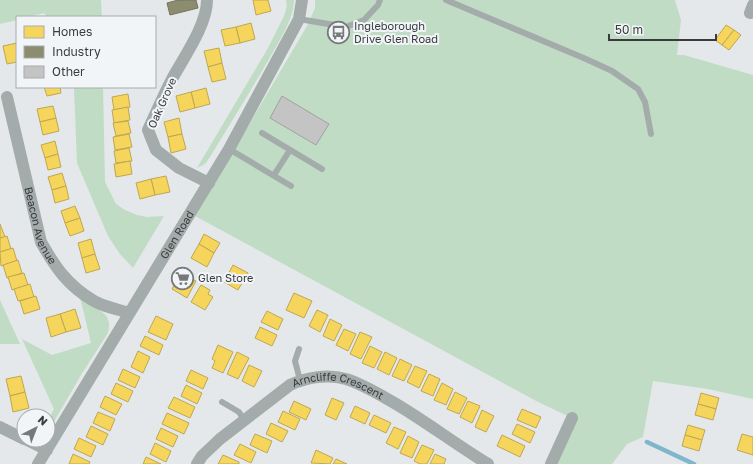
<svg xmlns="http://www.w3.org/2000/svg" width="753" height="464" font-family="'Golos Text',sans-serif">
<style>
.green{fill:#c0dcc4}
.homes{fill:#f6d55c;stroke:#bea753}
.industry{fill:#8c8c6e;stroke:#73745f}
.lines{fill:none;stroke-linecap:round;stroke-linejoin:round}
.stream{stroke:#7fb6cb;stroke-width:4.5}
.building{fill:#c4c4c5;stroke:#a1a1a2}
.lane{stroke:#a3acaa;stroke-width:6}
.street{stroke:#a3acaa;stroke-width:12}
.labels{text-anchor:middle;stroke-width:4;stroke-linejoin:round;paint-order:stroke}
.poi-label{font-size:11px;fill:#3a3b3d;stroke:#f1f5f8;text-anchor:start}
.street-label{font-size:11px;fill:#3a3b3d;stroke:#f1f5f8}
</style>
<rect width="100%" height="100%" fill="#e5e8ea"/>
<g class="green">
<polygon points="0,0 101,0 102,17 47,17 44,13 28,17 17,17 17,20 0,24"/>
<path d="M 286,0 L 294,0 C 294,19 278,43 269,59 C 250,92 230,124 210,157 L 205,164 L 197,168 L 268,48 L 284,16 L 287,6 Z"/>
<polygon points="315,0 675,0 681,20 677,55 684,55 753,75 753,399 708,389 653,381 643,437 627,444 612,464 551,464 572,418 538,402 195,216 307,26 315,8"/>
<polygon points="74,87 103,87 105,182 116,204 125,210 137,215 147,217 164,216 133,268 120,254 108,236 77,163"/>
<path d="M 80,297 C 84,300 88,303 93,306 C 105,314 112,317 108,333 L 81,375 L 48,432 L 48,420 L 54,409 L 22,339 L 52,355 L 91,343 Z"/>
<polygon points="0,300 20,344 0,344"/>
</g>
<g class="homes">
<polygon points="253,0 268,0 271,11 256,15"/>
<polygon points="251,23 255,39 240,43 236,27"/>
<polygon points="726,25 734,30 722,45 715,40"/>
<polygon points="236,27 240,43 225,46 221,30"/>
<polygon points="734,30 741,35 729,50 722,45"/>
<polygon points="17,43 17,62 7,64 3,46"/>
<polygon points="219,48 222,63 208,67 204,51"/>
<polygon points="222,63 226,79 212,82 208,67"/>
<polygon points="44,87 60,87 61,93 47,96"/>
<polygon points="206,88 210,104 195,108 191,92"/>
<polygon points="191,92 195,108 180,112 176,96"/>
<polygon points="128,94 130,107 114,110 112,97"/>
<polygon points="53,106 56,118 40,122 37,109"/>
<polygon points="128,107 130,120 114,123 112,110"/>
<polygon points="56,118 59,131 43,135 40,122"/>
<polygon points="179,118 182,134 168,137 164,122"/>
<polygon points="128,121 131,133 116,136 113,123"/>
<polygon points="129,134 132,147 115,150 113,137"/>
<polygon points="182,134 186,149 171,153 168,137"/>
<polygon points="55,141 58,154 45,158 41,145"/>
<polygon points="129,148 132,161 116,163 114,151"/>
<polygon points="58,154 61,167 48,170 45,158"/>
<polygon points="130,161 132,174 116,177 114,164"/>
<polygon points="62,173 66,186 52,190 48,177"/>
<polygon points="166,176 170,192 155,195 151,179"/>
<polygon points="151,179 155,195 140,199 136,183"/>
<polygon points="66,186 69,199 55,203 52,190"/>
<polygon points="75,206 80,218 65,223 61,211"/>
<polygon points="80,218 84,231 70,236 65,223"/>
<polygon points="0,224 5,237 0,238"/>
<polygon points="204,234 220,243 214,253 199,244"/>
<polygon points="7,236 11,249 0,252 0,238"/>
<polygon points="91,239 95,254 82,258 78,243"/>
<polygon points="199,244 214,253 207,267 191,258"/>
<polygon points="13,248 17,261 1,266 0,252"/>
<polygon points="95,254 100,269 86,273 82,258"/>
<polygon points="18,260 22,273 7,278 3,265"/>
<polygon points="233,265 248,273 238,290 224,282"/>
<polygon points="24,273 28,285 12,290 8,277"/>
<polygon points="181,273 196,281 187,298 172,289"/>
<polygon points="30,284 34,297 18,301 14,289"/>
<polygon points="201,285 210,290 208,294 213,297 205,310 191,302"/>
<polygon points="294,293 312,301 304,318 286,310"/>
<polygon points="36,296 40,309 24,314 20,301"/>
<polygon points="75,309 81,328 66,332 60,314"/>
<polygon points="317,310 328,315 320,332 309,326"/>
<polygon points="267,311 283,319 278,330 261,322"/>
<polygon points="60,314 66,332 51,337 46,318"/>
<polygon points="156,316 173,324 166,340 148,332"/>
<polygon points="330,319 342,325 334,341 323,336"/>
<polygon points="260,327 277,335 272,346 255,338"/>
<polygon points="344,329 356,334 348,351 336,345"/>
<polygon points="360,332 372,337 361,359 350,354"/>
<polygon points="145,336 163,345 159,355 140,346"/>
<polygon points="218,345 233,352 223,373 212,368 215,361 212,359"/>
<polygon points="370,346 382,352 374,368 362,363"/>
<polygon points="138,351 150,357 143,373 131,367"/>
<polygon points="237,352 249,358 238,379 227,374"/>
<polygon points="385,352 397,358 389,375 377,369"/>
<polygon points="400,359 412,365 404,381 392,376"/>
<polygon points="249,365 262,371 254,387 242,381"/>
<polygon points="415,366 427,371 419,388 407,382"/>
<polygon points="123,369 140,377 135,388 118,380"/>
<polygon points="191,370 208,378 203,389 186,381"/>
<polygon points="429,374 440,379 433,396 421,391"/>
<polygon points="21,376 25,392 10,396 6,379"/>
<polygon points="116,383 133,391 128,402 111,394"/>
<polygon points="442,383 453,389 446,405 434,400"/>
<polygon points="186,385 202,393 197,404 181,396"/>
<polygon points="25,392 29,408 13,412 10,396"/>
<polygon points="455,392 467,398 459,414 447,409"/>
<polygon points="701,393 719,398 716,409 698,404"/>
<polygon points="105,396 122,404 116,415 100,407"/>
<polygon points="174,397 195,407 190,418 168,408"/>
<polygon points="332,398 344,403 336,420 325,415"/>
<polygon points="294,401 311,409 306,420 289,412"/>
<polygon points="468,401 480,406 472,423 460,417"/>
<polygon points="698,404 716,409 713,420 695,415"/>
<polygon points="355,406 370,413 365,424 350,417"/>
<polygon points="522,409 541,417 536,428 517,420"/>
<polygon points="482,410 494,416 486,432 475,427"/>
<polygon points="283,411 300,419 295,430 278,422"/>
<polygon points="98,412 115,419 110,431 93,423"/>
<polygon points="167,413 189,423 184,434 162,424"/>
<polygon points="374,415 391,423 386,433 369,425"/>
<polygon points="271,423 288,431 282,442 266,434"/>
<polygon points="517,424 535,432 530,443 512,434"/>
<polygon points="688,425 705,430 702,440 685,435"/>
<polygon points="91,426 108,434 103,445 86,437"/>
<polygon points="394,427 406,432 398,449 386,443"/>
<polygon points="161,428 178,436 173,447 156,439"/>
<polygon points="255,434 272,441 267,453 250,445"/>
<polygon points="742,434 753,437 753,455 737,450"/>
<polygon points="502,435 525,446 520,457 497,446"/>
<polygon points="685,435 702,440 699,451 682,446"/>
<polygon points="408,436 419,442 412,458 400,453"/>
<polygon points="79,438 96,446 91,457 74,449"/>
<polygon points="155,443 171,451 166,462 150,454"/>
<polygon points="240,444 256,452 251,463 234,455"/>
<polygon points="422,445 434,450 427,464 420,464 414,461"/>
<polygon points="316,450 333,458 330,464 311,463"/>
<polygon points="73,454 90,462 89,464 69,464"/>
<polygon points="435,454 446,459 444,464 430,464"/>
<polygon points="223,455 239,462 239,464 218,464"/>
<polygon points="146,457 161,464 143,464"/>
<polygon points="336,459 347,464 333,464"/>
</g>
<polygon class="industry" points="178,0 196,0 198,8 170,15 167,3"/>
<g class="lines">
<polyline class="stream" points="647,442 694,464"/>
</g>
<polygon class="building" points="282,96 329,124 316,145 270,118"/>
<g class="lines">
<g class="lane">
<polyline points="446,0 586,59 612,71 638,89 645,102 651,134"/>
<polyline points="299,19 346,27 364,20 378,5 380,0"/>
<polyline points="262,133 322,169"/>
<polyline points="229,149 291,186"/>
<polyline points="274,175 290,150"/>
<polyline points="299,349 295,361 300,380"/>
<polyline points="222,402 239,412 244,420"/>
</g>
<g class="street">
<path d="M 207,0 C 207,25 184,57 172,79 C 163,96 156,113 148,130 L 156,150 L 179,168 L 209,183"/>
<polyline points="750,13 753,5"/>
<path id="s1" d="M 7,97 L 41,242 C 55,267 68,286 94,301 C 104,307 118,309 129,313"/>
<polyline points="0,427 24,439"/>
<polyline points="27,440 47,450"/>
<path id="s2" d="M 38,464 L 229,149 L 299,19 L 302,0"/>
<path id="s3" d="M 197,464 L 202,456 L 220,439 L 290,385 C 307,377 328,374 346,379 C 362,384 377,393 391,401 C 424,420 455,444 488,464"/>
<polyline points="551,464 572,418"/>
</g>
</g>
<defs>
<symbol id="bus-ring" viewBox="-11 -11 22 22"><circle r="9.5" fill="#f1f5f8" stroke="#76787a" stroke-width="1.5"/><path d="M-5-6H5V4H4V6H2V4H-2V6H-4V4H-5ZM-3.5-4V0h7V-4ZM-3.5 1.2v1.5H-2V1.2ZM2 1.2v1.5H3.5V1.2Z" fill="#76787a"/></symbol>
<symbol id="supermarket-ring" viewBox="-11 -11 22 22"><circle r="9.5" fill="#f1f5f8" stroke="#76787a" stroke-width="1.5"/><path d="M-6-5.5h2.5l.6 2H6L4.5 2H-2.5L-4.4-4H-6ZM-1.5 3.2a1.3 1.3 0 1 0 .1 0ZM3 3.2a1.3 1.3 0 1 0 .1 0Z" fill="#76787a"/></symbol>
</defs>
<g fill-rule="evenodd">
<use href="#bus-ring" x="326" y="20" width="25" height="25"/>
<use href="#supermarket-ring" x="170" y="266" width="25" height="25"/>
</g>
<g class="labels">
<g class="poi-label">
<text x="354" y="30">Ingleborough<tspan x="354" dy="13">Drive Glen Road</tspan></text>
<text x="198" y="282">Glen Store</text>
</g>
<g class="street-label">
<text transform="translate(162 103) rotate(-66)" y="4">Oak Grove</text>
<text dy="4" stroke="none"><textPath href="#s1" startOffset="133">Beacon Avenue</textPath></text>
<text dy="4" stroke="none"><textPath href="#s2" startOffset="268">Glen Road</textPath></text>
<text dy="4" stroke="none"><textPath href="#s3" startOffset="173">Arncliffe Crescent</textPath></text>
</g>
</g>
<rect x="16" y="16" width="140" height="72" fill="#f1f5f8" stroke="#a8abad"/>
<rect x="24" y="26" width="20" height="12" fill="#f6d55c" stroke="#a8abad"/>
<text x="52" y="36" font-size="12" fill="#3a3b3d">Homes</text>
<rect x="24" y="46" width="20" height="12" fill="#8c8c6e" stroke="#a8abad"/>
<text x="52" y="56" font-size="12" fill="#3a3b3d">Industry</text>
<rect x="24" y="66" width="20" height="12" fill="#c4c4c5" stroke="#a8abad"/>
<text x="52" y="76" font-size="12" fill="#3a3b3d">Other</text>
<g transform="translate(36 428) rotate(42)"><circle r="19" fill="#f1f5f8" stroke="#a8abad"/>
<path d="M0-3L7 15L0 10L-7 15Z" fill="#76787a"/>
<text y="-6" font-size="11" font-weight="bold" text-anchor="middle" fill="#3a3b3d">N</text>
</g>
<path d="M609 34v6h107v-6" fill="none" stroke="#3a3b3d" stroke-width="2"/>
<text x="615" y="34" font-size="12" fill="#3a3b3d" stroke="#f1f5f8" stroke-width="3" paint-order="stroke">50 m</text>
</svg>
